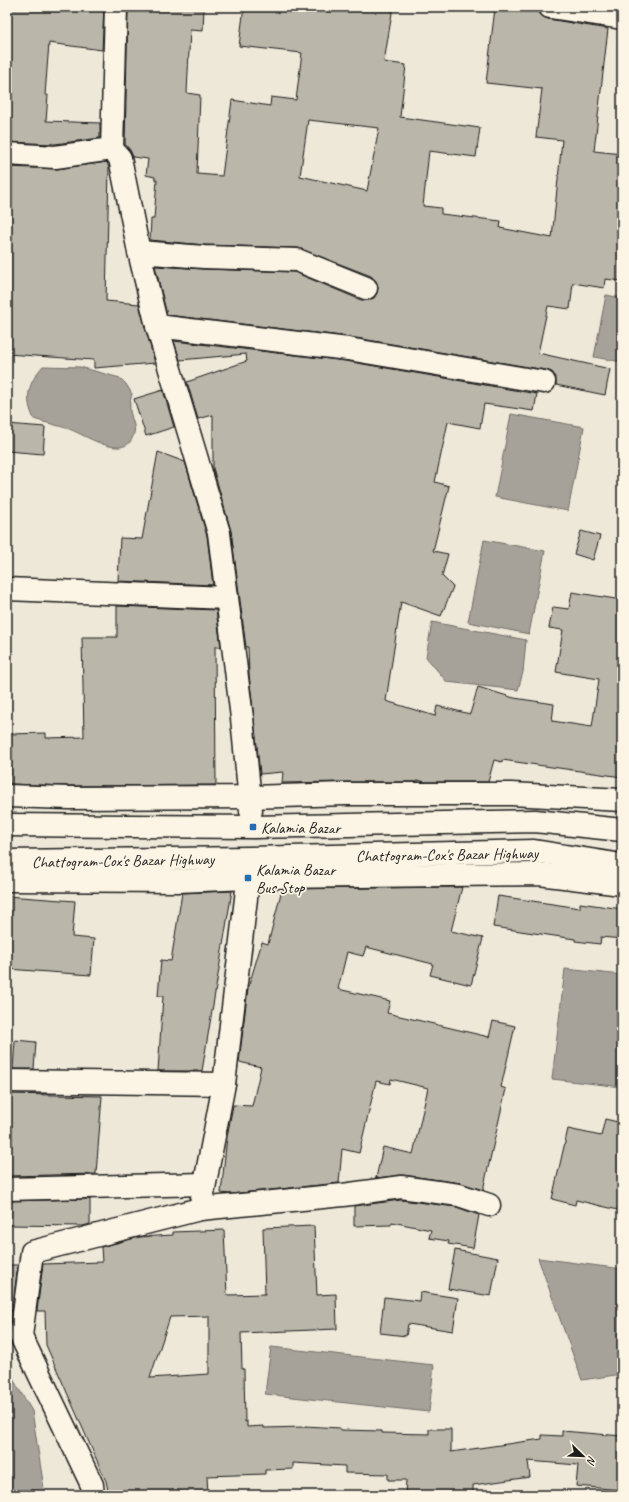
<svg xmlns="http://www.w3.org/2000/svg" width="629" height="1502" font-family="Caveat,sans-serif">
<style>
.water{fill:#a7a299;stroke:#6f6c67}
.building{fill:#bab6aa;stroke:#1c1c1c;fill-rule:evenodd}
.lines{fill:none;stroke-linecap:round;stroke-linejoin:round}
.minor-tunnel{stroke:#cec9bd;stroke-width:22;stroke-dasharray:22 11;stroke-linecap:butt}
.minor-casing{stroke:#1c1c1c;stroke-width:25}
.highway-casing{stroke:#1c1c1c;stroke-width:25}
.minor{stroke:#fcf5e5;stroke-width:22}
.highway{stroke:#fcf5e5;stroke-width:22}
.poi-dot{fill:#1f6fb2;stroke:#fcf5e5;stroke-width:1.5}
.labels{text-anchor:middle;stroke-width:3.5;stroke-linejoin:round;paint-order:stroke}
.poi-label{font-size:16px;fill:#1c1c1c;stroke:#fcf5e5;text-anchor:start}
.street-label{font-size:16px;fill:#1c1c1c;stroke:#fcf5e5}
</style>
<rect width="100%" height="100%" fill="#eee8d9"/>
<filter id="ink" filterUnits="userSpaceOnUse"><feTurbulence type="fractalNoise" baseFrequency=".025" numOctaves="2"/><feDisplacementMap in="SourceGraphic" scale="8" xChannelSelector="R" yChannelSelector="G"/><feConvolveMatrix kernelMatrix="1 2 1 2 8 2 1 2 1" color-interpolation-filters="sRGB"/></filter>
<g filter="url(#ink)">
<g class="water">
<polygon points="606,295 622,298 622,362 594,357"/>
<path d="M 43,366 L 80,367 L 120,378 L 126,384 L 132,394 C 130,401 129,408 131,415 C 132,420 136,428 134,433 C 127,464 86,435 69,429 C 58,425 45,423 34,419 C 24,398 28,383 43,366 Z"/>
<polygon points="511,414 584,427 568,511 495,497"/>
<polygon points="484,540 545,551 529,634 468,622"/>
<polygon points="432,622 526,640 523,672 518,690 447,682 426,657"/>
<polygon points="565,969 622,975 622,1087 552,1079"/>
<polygon points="538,1258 622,1269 622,1374 582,1380"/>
<polygon points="271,1347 434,1365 429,1412 265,1394"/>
<polygon points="7,1369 32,1411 45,1495 7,1495"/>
</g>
<g class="building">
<polygon points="7,7 104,7 102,50 49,43 45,95 48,95 46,121 100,123 100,138 55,144 7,142"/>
<path d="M 128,7 L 204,7 L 203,31 L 190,30 L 187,93 L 200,95 L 197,174 L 222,176 L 232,100 L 270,106 L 271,97 L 296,100 L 302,53 L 239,46 L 244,7 L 393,7 L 384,62 L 406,65 L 400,117 L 480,128 L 476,157 L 429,151 L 423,206 L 441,208 L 441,214 L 501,221 L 500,228 L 552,238 L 562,140 L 536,137 L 542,89 L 486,83 L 495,8 L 530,12 L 530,10 L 538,11 L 542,16 L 548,19 L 608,29 L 594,151 L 622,154 L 622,281 L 605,279 L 604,288 L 573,283 L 570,309 L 548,306 L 538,353 L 610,369 L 605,395 L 556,385 L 556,377 L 552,372 L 546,370 L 350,337 L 167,315 L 155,266 L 203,269 L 294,272 L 361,300 L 367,300 L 374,298 L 377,293 L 378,287 L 376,281 L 371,276 L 298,248 L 205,245 L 150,240 L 151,219 L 154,219 L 157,180 L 155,180 L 155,177 L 146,175 L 148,159 L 133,157 L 130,150 L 125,144 ZM 308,120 L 379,128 L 367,191 L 300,176 Z"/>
<polygon points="107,162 109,168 106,301 139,304 155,363 94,368 94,360 7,354 7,167 57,169"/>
<polygon points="174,341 346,361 537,394 534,411 484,404 480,428 448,422 435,482 449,486 433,551 448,554 442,576 453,587 441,616 401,602 386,701 435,716 437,706 470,714 478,687 514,698 554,704 552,721 592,727 599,679 556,672 563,630 549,628 553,607 569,609 572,592 622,600 622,777 502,760 502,762 494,760 488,782 425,782 418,780 418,782 345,782 282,783 283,772 260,774 249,674 248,647 246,647 231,531 213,468 213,415 198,419 187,382 247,361 246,354 180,360"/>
<polygon points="163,390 174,427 146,436 134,399"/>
<polygon points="7,424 45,427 43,454 7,451"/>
<polygon points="158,452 185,462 207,536 213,585 118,581 120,538 142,539"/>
<polygon points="581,531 600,536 593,560 574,554"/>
<polygon points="117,606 216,610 221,647 215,647 216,785 69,786 10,784 9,734 46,733 46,738 84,737 82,637 117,637"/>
<polygon points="462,887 451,931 483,938 471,985 430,975 433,964 366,947 363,956 347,952 338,989 390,1001 387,1013 489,1037 493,1021 515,1026 501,1087 506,1089 483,1190 461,1183 403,1175 376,1178 383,1147 413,1154 428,1088 391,1079 390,1084 376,1081 359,1153 342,1149 339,1183 230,1194 221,1193 227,1137 233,1105 252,1106 261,1067 239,1062 248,988 262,942 268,944 282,889"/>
<polygon points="232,891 202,1071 158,1071 163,996 158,996 161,960 171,961 182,893"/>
<polygon points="7,896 75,901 72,937 94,939 91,975 7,969"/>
<polygon points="498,896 580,908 580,903 622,909 622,939 601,937 600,944 575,941 575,939 493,927"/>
<polygon points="15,1040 36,1042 34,1069 13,1069"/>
<polygon points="7,1094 102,1096 96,1174 7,1176"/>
<polygon points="605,1119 622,1123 622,1195 618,1210 576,1200 575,1205 552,1199 568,1129 601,1136"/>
<polygon points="90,1199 90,1224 83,1226 7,1225 7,1201"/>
<polygon points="401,1200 456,1207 479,1215 473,1248 448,1244 449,1241 429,1238 431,1230 392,1222 391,1225 354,1226 354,1206"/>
<path d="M 314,1226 L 317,1295 L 336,1294 L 337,1329 L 241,1333 L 242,1369 L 244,1369 L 245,1422 L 247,1421 L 247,1427 L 264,1426 L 264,1428 L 305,1427 L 305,1426 L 340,1428 L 340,1430 L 382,1431 L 382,1433 L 429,1434 L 429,1429 L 451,1429 L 451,1452 L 542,1439 L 542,1435 L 562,1436 L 562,1431 L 622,1436 L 622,1490 L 576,1486 L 578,1465 L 528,1461 L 530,1477 L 473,1485 L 473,1495 L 405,1495 L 406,1480 L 388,1480 L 388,1474 L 345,1473 L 345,1466 L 293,1463 L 293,1469 L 265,1470 L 265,1474 L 207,1476 L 208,1495 L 109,1495 L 106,1481 L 46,1345 L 45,1311 L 37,1311 L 43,1264 L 102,1262 L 101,1247 L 139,1237 L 173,1235 L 173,1232 L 224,1230 L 227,1295 L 265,1294 L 263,1228 ZM 209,1316 L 209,1374 L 150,1378 L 170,1317 Z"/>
<polygon points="455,1250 498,1258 491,1296 448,1289"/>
<polygon points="7,1265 18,1265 12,1311 7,1311"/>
<polygon points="420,1292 458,1298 453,1331 408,1324 406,1336 380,1333 384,1297 419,1301"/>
</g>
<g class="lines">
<polyline class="minor-tunnel" points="249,873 251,811"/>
<defs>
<g id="minor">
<polyline points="116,7 112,149 120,158 139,252 157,326 219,533 242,718 251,811"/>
<polyline points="550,7 622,18"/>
<polyline points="7,154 55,157 112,149"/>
<polyline points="139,252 204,257 297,260 366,288"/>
<polyline points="157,326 348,349 544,382"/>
<polyline points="7,589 227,598"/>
<polyline points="7,796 69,798 250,797 345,794 511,794 622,800"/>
<polyline points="7,880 178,881 271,877 539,874 622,884"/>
<polyline points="7,1081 224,1084"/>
<polyline points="7,1189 204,1184"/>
<polyline points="200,1209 343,1195 401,1187 459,1195 489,1205"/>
<polyline points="93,1495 92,1485 21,1336 32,1252 200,1209 224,1084 249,873"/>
</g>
<g id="highway">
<polyline points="7,825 253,827 535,821 622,830"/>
<polyline points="7,861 250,858 534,851 622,865"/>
</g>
</defs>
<use href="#minor" class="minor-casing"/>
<use href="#highway" class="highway-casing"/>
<use href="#minor" class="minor"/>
<use href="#highway" class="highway"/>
</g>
</g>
<g class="poi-dot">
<rect x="249" y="823" width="8" height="8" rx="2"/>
<rect x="244" y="874" width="8" height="8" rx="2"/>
</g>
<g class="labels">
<g class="poi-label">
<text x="261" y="833">Kalamia Bazar</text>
<text x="256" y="875">Kalamia Bazar<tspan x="256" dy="18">Bus Stop</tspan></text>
</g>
<g class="street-label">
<text transform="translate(447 854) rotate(-1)" y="6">Chattogram-Cox's Bazar Highway</text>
<text transform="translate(123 860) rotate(-1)" y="6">Chattogram-Cox's Bazar Highway</text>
</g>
</g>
<rect width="629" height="1502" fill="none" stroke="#fcf5e5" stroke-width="24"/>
<rect x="12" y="12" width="605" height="1478" fill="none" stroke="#1c1c1c" stroke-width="1.5" filter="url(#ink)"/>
<g transform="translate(583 1456) rotate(113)" stroke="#fcf5e5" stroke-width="3" paint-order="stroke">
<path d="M0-3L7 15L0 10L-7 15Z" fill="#1c1c1c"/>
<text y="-6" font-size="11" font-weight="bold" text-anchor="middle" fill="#1c1c1c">N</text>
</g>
</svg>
